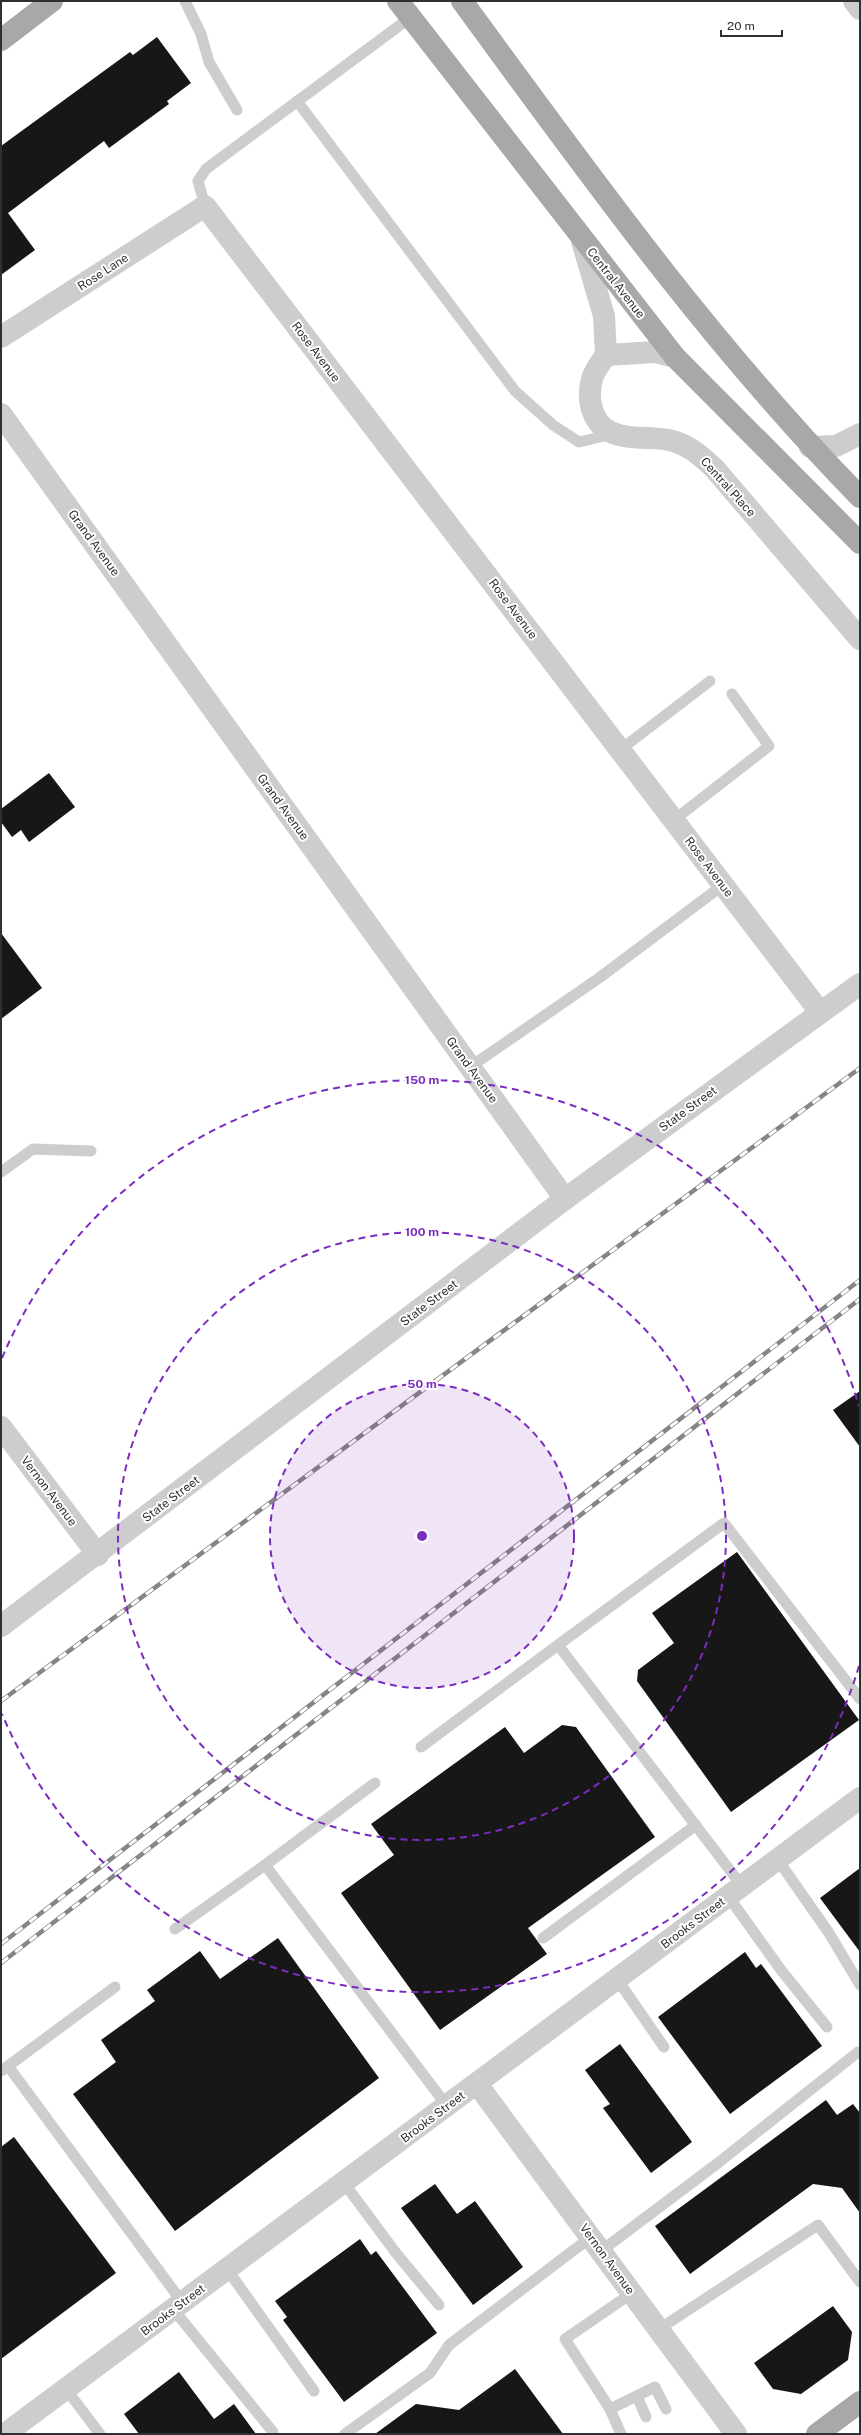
<svg xmlns="http://www.w3.org/2000/svg" width="861" height="2435" font-family="'Public Sans',sans-serif">
<style>
.building{fill:#171717}
.lines{fill:none;stroke-linecap:round;stroke-linejoin:round}
.service{stroke:#cdcdcd;stroke-width:11}
.minor{stroke:#cdcdcd;stroke-width:22}
.tertiary{stroke:#cdcdcd;stroke-width:22}
.primary{stroke:#a8a8a8;stroke-width:22}
.rail-casing{stroke:#858585;stroke-width:4.5}
.rail{stroke:#fff;stroke-width:3;stroke-dasharray:9;stroke-linecap:butt}
.ring{fill:none;stroke:#7b2cbf;stroke-width:2;stroke-dasharray:7 5}
.labels{text-anchor:middle;stroke-width:4;stroke-linejoin:round;paint-order:stroke}
.street-label{font-size:12px;fill:#303030;stroke:#fff}
.centre{fill:#7b2cbf;stroke:#fff;stroke-width:2}
.ring-label{font-size:12px;text-anchor:middle;font-weight:bold;fill:#7b2cbf;stroke:#fff;stroke-width:4;stroke-linejoin:round;paint-order:stroke}
</style>
<rect width="100%" height="100%" fill="#fff"/>
<g class="building">
<polygon points="157,37 191,83 167,101 169,104 109,148 104,141 8,213 35,250 1,275 1,146 130,52 133,55"/>
<polygon points="49,773 75,807 29,842 21,830 12,837 1,822 1,809"/>
<polygon points="1,933 42,988 1,1019"/>
<polygon points="860,1391 860,1447 833,1410"/>
<polygon points="737,1552 859,1720 731,1812 637,1681 638,1670 674,1643 652,1613"/>
<polygon points="562,1725 576,1727 655,1837 528,1928 547,1954 440,2030 341,1893 394,1855 371,1824 505,1727 524,1753"/>
<polygon points="860,1868 860,1952 820,1898"/>
<polygon points="278,1938 379,2078 175,2231 73,2094 116,2062 101,2040 155,2001 147,1990 200,1951 220,1979"/>
<polygon points="745,1952 756,1968 761,1964 822,2046 730,2114 658,2017"/>
<polygon points="620,2044 692,2142 651,2173 603,2108 610,2104 585,2070"/>
<polygon points="826,2100 837,2115 853,2104 860,2113 860,2213 842,2188 813,2184 690,2274 655,2226"/>
<polygon points="14,2137 116,2273 1,2359 1,2147"/>
<polygon points="435,2184 457,2214 475,2201 523,2267 473,2305 401,2208"/>
<polygon points="360,2239 371,2255 376,2251 437,2333 344,2402 283,2320 287,2317 275,2301"/>
<polygon points="833,2306 852,2332 848,2360 801,2394 773,2389 754,2363"/>
<polygon points="515,2369 563,2434 375,2434 416,2404 459,2410"/>
<polygon points="179,2372 214,2419 234,2404 256,2434 139,2434 124,2414"/>
</g>
<g class="lines">
<g class="service">
<polyline points="185,1 201,34 209,62 237,110"/>
<polyline points="297,101 515,391 553,425 579,442 613,434"/>
<polyline points="205,206 198,181 206,169 411,17"/>
<polyline points="620,750 710,681"/>
<polyline points="674,820 769,746 732,694"/>
<polyline points="470,1067 599,978 723,885"/>
<polyline points="1,1172 33,1149 91,1151"/>
<polyline points="421,1747 558,1645"/>
<polyline points="778,1860 829,1933 860,1985"/>
<polyline points="265,1865 375,1783"/>
<polyline points="742,1886 558,1645 724,1523 860,1699"/>
<polyline points="728,1896 781,1970 827,2027"/>
<polyline points="175,1929 265,1865 447,2106"/>
<polyline points="543,1938 696,1825"/>
<polyline points="617,1979 664,2047"/>
<polyline points="8,2066 115,1987"/>
<polyline points="1,2071 8,2066 182,2302"/>
<polyline points="344,2183 396,2253 439,2305"/>
<polyline points="601,2251 718,2163 858,2052"/>
<polyline points="227,2269 314,2391"/>
<polyline points="632,2293 565,2339 610,2409 655,2387 666,2409"/>
<polyline points="173,2309 273,2432"/>
<polyline points="659,2329 818,2225 860,2282"/>
<polyline points="66,2389 100,2434"/>
<polyline points="637,2396 646,2417"/>
<polyline points="610,2409 621,2434"/>
<polyline points="345,2434 430,2373 449,2345 591,2237"/>
</g>
<g class="minor">
<polyline points="854,1 860,9"/>
<polyline points="582,241 604,316 606,355"/>
<polyline points="1,337 205,206 820,1012"/>
<path d="M 606,355 C 601,362 594,371 592,379 C 586,402 593,429 619,435 C 636,440 656,436 673,441 C 690,446 701,456 714,468 L 860,639"/>
<polyline points="606,355 656,352 675,357"/>
<polyline points="1,414 565,1199"/>
<polyline points="810,447 836,446 860,434"/>
<polyline points="477,2084 736,2434"/>
<polyline points="5,2434 860,1798"/>
</g>
<g class="tertiary">
<polyline points="1,1427 98,1555"/>
<polyline points="1,1626 565,1199 860,984"/>
</g>
<g class="primary">
<polyline points="398,1 675,357 860,543"/>
<path d="M 462,1 C 588,173 711,345 860,497"/>
<polyline points="1,40 52,1"/>
<polyline points="817,2434 860,2402"/>
</g>
<defs>
<g id="rail">
<polyline points="1,1701 860,1068"/>
<polyline points="1,1944 860,1280"/>
<polyline points="1,1963 860,1299"/>
</g>
</defs>
<use href="#rail" class="rail-casing"/>
<use href="#rail" class="rail"/>
</g>
<circle cx="422" cy="1536" r="152" fill="#7b2cbf" fill-opacity=".12"/>
<g class="ring">
<circle cx="422" cy="1536" r="152"/>
<circle cx="422" cy="1536" r="304"/>
<path d="M859 1666A456 456 0 0 1 2 1714M2 1358A456 456 0 0 1 859 1406"/>
</g>
<g class="labels">
<g class="street-label">
<text transform="translate(103 272) rotate(-33)" y="4">Rose Lane</text>
<text transform="translate(616 283) rotate(52)" y="4">Central Avenue</text>
<text transform="translate(316 352) rotate(53)" y="4">Rose Avenue</text>
<text transform="translate(728 487) rotate(48)" y="4">Central Place</text>
<text transform="translate(94 543) rotate(54)" y="4">Grand Avenue</text>
<text transform="translate(513 609) rotate(53)" y="4">Rose Avenue</text>
<text transform="translate(283 807) rotate(54)" y="4">Grand Avenue</text>
<text transform="translate(709 867) rotate(53)" y="4">Rose Avenue</text>
<text transform="translate(472 1070) rotate(54)" y="4">Grand Avenue</text>
<text transform="translate(688 1109) rotate(-36)" y="4">State Street</text>
<text transform="translate(429 1303) rotate(-37)" y="4">State Street</text>
<text transform="translate(49 1491) rotate(53)" y="4">Vernon Avenue</text>
<text transform="translate(171 1499) rotate(-37)" y="4">State Street</text>
<text transform="translate(693 1923) rotate(-37)" y="4">Brooks Street</text>
<text transform="translate(433 2117) rotate(-37)" y="4">Brooks Street</text>
<text transform="translate(607 2259) rotate(54)" y="4">Vernon Avenue</text>
<text transform="translate(173 2310) rotate(-37)" y="4">Brooks Street</text>
</g>
</g>
<circle cx="422" cy="1536" r="6" class="centre"/>
<g class="ring-label">
<text x="422" y="1084">150 m</text>
<text x="422" y="1236">100 m</text>
<text x="422" y="1388">50 m</text>
</g>
<rect width="861" height="2435" fill="none" stroke="#303030" stroke-width="4"/>
<path d="M721 30v6h61v-6" fill="none" stroke="#303030" stroke-width="2"/>
<text x="727" y="30" font-size="12" fill="#303030" stroke="#ffffff" stroke-width="3" paint-order="stroke">20 m</text>
</svg>
